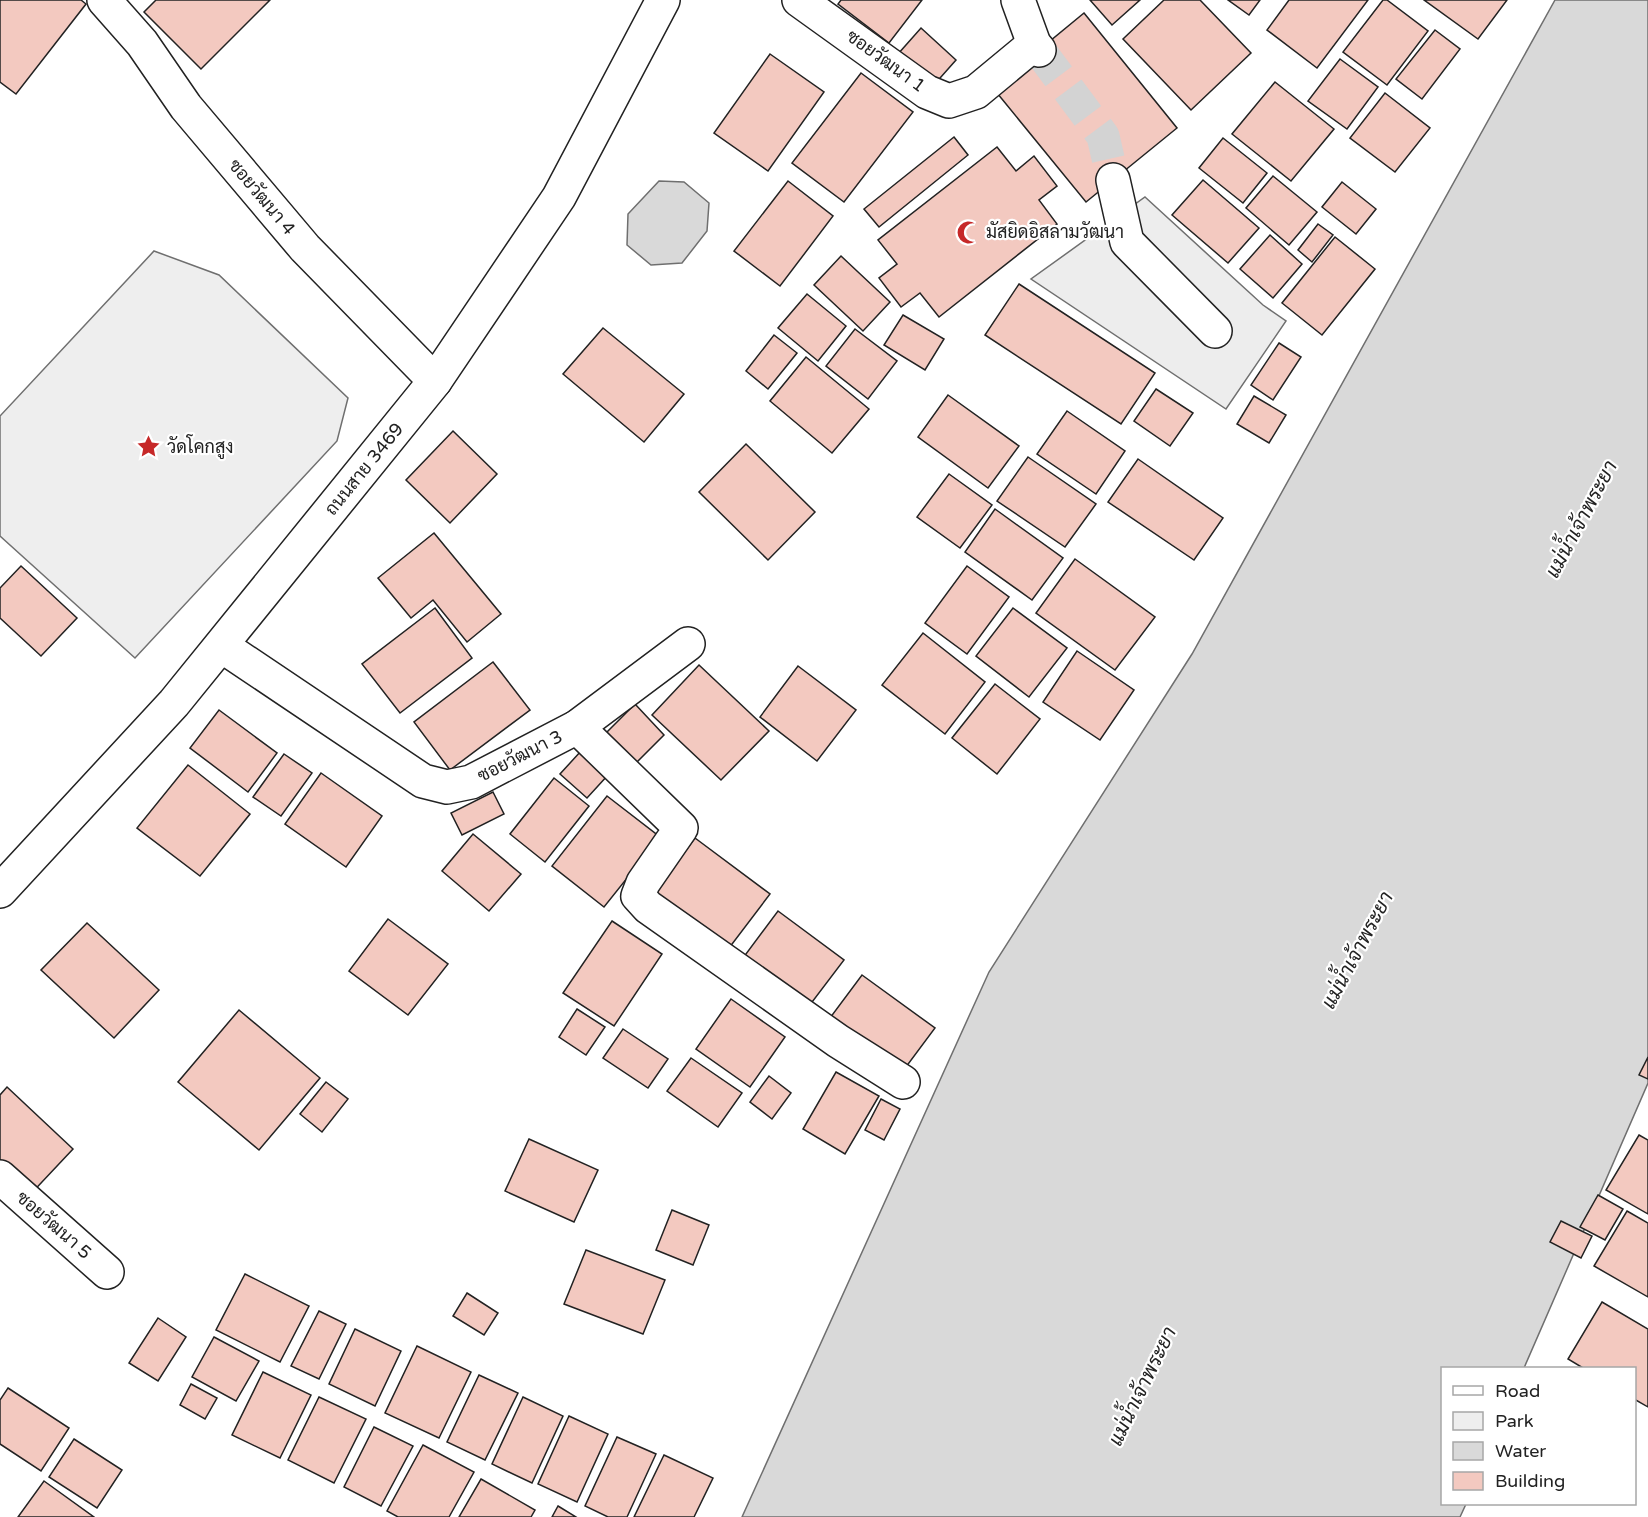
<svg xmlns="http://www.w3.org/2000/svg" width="1648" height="1517" font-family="'Varela Round',Sarabun,sans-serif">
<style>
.green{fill:#eee;stroke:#6f6f6f;stroke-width:1.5}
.parking{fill:#ededed;stroke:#6f6f6f;stroke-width:1.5}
.water{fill:#d9d9d9;stroke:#6f6f6f;stroke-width:1.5}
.building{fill:#f3c9c0;stroke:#222;stroke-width:1.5}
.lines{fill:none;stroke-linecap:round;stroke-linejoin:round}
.street-tunnel{stroke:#d3d3d3;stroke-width:33;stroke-dasharray:33 16;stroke-linecap:butt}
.street-casing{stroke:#222;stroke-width:36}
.secondary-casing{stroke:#222;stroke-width:36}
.street{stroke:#fff;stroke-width:33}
.secondary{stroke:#fff;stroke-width:33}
.labels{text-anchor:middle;stroke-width:4.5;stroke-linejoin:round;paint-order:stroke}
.street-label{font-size:18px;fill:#222;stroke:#fff}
.poi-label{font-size:18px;fill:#222;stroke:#fff;text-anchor:start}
.water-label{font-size:20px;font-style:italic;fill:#222;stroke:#fff}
</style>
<rect width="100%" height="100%" fill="#fff"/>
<polygon class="green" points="154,251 219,275 348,398 337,441 135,658 0,536 0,416"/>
<polygon class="parking" points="1145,197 1263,305 1286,321 1226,409 1031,279"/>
<g class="water">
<polygon points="1555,0 1648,0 1648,1083 1524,1368 1442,1368 1442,1504 1466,1504 1460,1517 742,1517 989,972 1192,654"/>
<polygon points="659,181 684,182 709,203 707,231 682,263 651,265 627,245 628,214"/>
</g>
<g class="building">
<polygon points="0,0 81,0 86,4 16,94 0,82"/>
<polygon points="156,0 270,0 201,69 144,12"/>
<polygon points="841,0 922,0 889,43 838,4"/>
<polygon points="1090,0 1140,0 1112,25"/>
<polygon points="1164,0 1200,0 1251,53 1191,110 1123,39"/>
<polygon points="1228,0 1260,0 1249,15"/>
<polygon points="1289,0 1368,0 1317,68 1267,30"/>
<polygon points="1383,0 1387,0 1428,31 1387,85 1343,52"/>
<polygon points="1424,0 1507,0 1478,39"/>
<polygon points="1084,13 1177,128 1086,202 993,88"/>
<polygon points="921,28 956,60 933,86 898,54"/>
<polygon points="1435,30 1460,49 1422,99 1396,79"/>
<polygon points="770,54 824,92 768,171 714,133"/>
<polygon points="1340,59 1378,87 1347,129 1308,101"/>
<polygon points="861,73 913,112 844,202 792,163"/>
<polygon points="1275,82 1334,129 1291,181 1232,134"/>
<polygon points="1385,93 1430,128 1395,172 1350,138"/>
<polygon points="954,137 968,155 879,227 864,209"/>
<polygon points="1223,138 1267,173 1243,203 1199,168"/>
<polygon points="997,147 1016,171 1034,156 1057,186 1039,200 1057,224 939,317 920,293 901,307 879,278 897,264 878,240"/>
<polygon points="1273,176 1317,212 1289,245 1246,208"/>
<polygon points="1203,180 1259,228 1228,263 1172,215"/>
<polygon points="788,181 833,216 780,286 734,251"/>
<polygon points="1342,182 1376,209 1356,234 1322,207"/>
<polygon points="1318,224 1333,235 1312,262 1298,250"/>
<polygon points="1270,235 1302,264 1273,298 1240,269"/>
<polygon points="1335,237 1375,269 1322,335 1282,303"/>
<polygon points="841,256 890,302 863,331 814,285"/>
<polygon points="1019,284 1155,373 1121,424 985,335"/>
<polygon points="807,294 846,326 818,361 778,328"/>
<polygon points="903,315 944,339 925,370 884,345"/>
<polygon points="603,328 684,394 644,442 563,374"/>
<polygon points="855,329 897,361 868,399 826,366"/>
<polygon points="774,335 797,353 768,389 746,371"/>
<polygon points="1279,343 1301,357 1273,400 1251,385"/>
<polygon points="806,357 869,409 832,453 770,401"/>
<polygon points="1156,389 1193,413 1170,446 1134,421"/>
<polygon points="948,395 1019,446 988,488 918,437"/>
<polygon points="1254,396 1286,415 1269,443 1237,424"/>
<polygon points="1067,411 1125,451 1096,494 1037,454"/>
<polygon points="453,431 497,474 450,523 406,480"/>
<polygon points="746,444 815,512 768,560 699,492"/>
<polygon points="1028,457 1096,504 1065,547 997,501"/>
<polygon points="1138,459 1223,518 1194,560 1108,502"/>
<polygon points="949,474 992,505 960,548 917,517"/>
<polygon points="995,509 1063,558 1032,600 965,552"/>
<polygon points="434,533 501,614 467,642 433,600 411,618 378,578"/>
<polygon points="1075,559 1155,617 1115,670 1036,613"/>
<polygon points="21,566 77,618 41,656 0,618 0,588"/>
<polygon points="967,566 1009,597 967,654 925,623"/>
<polygon points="435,608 472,658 400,713 362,664"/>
<polygon points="1013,608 1067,648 1029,697 976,656"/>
<polygon points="923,633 985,682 945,734 882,685"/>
<polygon points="1077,651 1134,690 1100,740 1043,702"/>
<polygon points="493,662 530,710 450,770 414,722"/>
<polygon points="699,665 769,731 721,780 652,715"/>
<polygon points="798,666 856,710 817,761 760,717"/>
<polygon points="995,684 1040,719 997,774 952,738"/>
<polygon points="635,704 664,735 633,766 603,736"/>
<polygon points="219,710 277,753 248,792 190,748"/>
<polygon points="581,751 608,775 587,798 560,774"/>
<polygon points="284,754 312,773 281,816 253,797"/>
<polygon points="188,765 250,814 200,876 137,828"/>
<polygon points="321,773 382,816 346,867 285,824"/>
<polygon points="554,778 589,806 545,862 510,834"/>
<polygon points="493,792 504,814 462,835 451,813"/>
<polygon points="607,796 660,837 604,907 552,866"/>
<polygon points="473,834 521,874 489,911 442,871"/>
<polygon points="695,838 770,894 723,956 648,900"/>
<polygon points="778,911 844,960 803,1014 737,966"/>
<polygon points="388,919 448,964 408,1015 349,971"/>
<polygon points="612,921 662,954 614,1026 563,993"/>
<polygon points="87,923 159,990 114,1038 41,970"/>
<polygon points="862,975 935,1028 900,1075 827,1022"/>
<polygon points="731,999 785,1037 750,1087 696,1049"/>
<polygon points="577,1009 605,1027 586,1055 559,1037"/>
<polygon points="239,1010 320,1078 259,1150 178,1082"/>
<polygon points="623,1029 668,1059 648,1088 603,1058"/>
<polygon points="1648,1057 1648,1079 1639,1075"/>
<polygon points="691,1058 742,1093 718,1127 667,1091"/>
<polygon points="836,1072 879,1096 845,1154 803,1129"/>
<polygon points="769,1076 791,1093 772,1119 750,1102"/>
<polygon points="326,1082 348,1099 322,1132 300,1114"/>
<polygon points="7,1087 73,1149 26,1199 0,1175 0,1095"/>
<polygon points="881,1099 900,1109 884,1140 865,1130"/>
<polygon points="1639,1135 1648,1140 1648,1214 1606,1190"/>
<polygon points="529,1139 598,1170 574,1222 505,1191"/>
<polygon points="1598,1195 1623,1209 1605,1240 1580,1227"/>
<polygon points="672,1210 709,1225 693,1265 656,1250"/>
<polygon points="1627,1211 1648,1223 1648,1297 1594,1266"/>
<polygon points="1561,1221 1592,1236 1581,1258 1550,1242"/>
<polygon points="586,1250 665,1280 643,1334 564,1304"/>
<polygon points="245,1274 309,1306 280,1362 216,1330"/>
<polygon points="467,1293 498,1313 484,1335 453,1316"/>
<polygon points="1602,1302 1648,1329 1648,1407 1634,1399 1634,1368 1583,1368 1568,1359"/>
<polygon points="319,1311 346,1324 319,1379 291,1366"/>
<polygon points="158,1318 186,1337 158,1381 129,1363"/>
<polygon points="355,1329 401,1351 375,1406 329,1384"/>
<polygon points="214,1337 259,1361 236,1401 192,1377"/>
<polygon points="417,1346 471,1372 439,1438 385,1413"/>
<polygon points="263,1372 311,1395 280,1458 232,1435"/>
<polygon points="479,1375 518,1393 485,1460 447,1442"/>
<polygon points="191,1384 217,1398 205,1419 180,1405"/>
<polygon points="8,1388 69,1428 41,1471 0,1444 0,1400"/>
<polygon points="319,1397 366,1419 334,1483 288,1460"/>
<polygon points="523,1397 563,1416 532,1483 492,1464"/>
<polygon points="569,1416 608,1434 577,1502 538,1484"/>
<polygon points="374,1427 413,1446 381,1506 344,1487"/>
<polygon points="617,1437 656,1454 627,1517 608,1517 585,1506"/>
<polygon points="74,1439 122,1470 97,1508 49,1477"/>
<polygon points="423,1445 474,1472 449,1517 398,1517 387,1511"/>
<polygon points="664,1455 713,1478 694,1517 634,1517"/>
<polygon points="481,1479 535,1510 531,1517 459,1517"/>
<polygon points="44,1481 94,1517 18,1517"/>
<polygon points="558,1506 576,1517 552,1517"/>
</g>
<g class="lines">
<polyline class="street-tunnel" points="1039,50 1103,136 1113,180"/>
<defs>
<g id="street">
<polyline points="104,0 142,43 186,107 305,248 435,381"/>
<polyline points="799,0 927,92 949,101 976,92 1034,44"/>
<polyline points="1018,0 1034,44 1039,50"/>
<polyline points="1113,180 1127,242 1215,331"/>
<polyline points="222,646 423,781 447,787 471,782 577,727 688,644"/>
<polyline points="577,727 681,828 643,883 638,896 648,907 838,1041 903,1082"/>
<polyline points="0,1177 107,1272"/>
</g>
<polyline id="secondary" points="0,891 174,703 435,381 559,197 663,0"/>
</defs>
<use href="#street" class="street-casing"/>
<use href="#secondary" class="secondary-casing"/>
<use href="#street" class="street"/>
<use href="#secondary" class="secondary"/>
</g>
<defs>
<symbol id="mosque-bare" viewBox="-9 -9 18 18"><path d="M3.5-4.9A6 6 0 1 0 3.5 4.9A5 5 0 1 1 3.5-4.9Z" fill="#c62828" stroke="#fff" stroke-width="2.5" paint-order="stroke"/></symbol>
<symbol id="sight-bare" viewBox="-9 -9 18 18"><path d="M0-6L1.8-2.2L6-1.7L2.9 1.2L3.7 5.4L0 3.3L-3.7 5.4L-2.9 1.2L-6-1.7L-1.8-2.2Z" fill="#c62828" stroke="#fff" stroke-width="2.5" paint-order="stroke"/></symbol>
</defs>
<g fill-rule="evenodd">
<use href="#mosque-bare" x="952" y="216" width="33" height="33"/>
<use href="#sight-bare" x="132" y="430" width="33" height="33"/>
</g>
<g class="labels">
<g class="street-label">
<text transform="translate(886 61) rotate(36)" y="6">ซอยวัฒนา 1</text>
<text transform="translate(262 197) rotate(50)" y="6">ซอยวัฒนา 4</text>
<text transform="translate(364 469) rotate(-51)" y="6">ถนนสาย 3469</text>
<text transform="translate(520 756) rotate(-27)" y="6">ซอยวัฒนา 3</text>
<text transform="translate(54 1225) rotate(41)" y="6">ซอยวัฒนา 5</text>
</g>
<g class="poi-label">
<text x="986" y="238">มัสยิดอิสลามวัฒนา</text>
<text x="167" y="453">วัดโคกสูง</text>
</g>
<g class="water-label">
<text transform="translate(1581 519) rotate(-62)" y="7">แม่น้ำเจ้าพระยา</text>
<text transform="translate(1357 950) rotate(-62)" y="7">แม่น้ำเจ้าพระยา</text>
<text transform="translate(1142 1386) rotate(-64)" y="7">แม่น้ำเจ้าพระยา</text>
</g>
</g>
<rect x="1441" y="1367" width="195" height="138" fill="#ffffff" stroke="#a7a7a7" stroke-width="1.5"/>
<rect x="1453" y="1386" width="30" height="9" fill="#ffffff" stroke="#a7a7a7" stroke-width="1.5"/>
<text x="1495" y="1397" font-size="18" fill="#222222">Road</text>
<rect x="1453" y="1412" width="30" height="18" fill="#eeeeee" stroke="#a7a7a7" stroke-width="1.5"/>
<text x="1495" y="1427" font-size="18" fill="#222222">Park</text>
<rect x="1453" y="1442" width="30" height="18" fill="#d9d9d9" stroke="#a7a7a7" stroke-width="1.5"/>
<text x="1495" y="1457" font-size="18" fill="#222222">Water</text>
<rect x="1453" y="1472" width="30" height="18" fill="#f3c9c0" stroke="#a7a7a7" stroke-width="1.5"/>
<text x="1495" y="1487" font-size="18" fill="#222222">Building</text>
</svg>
